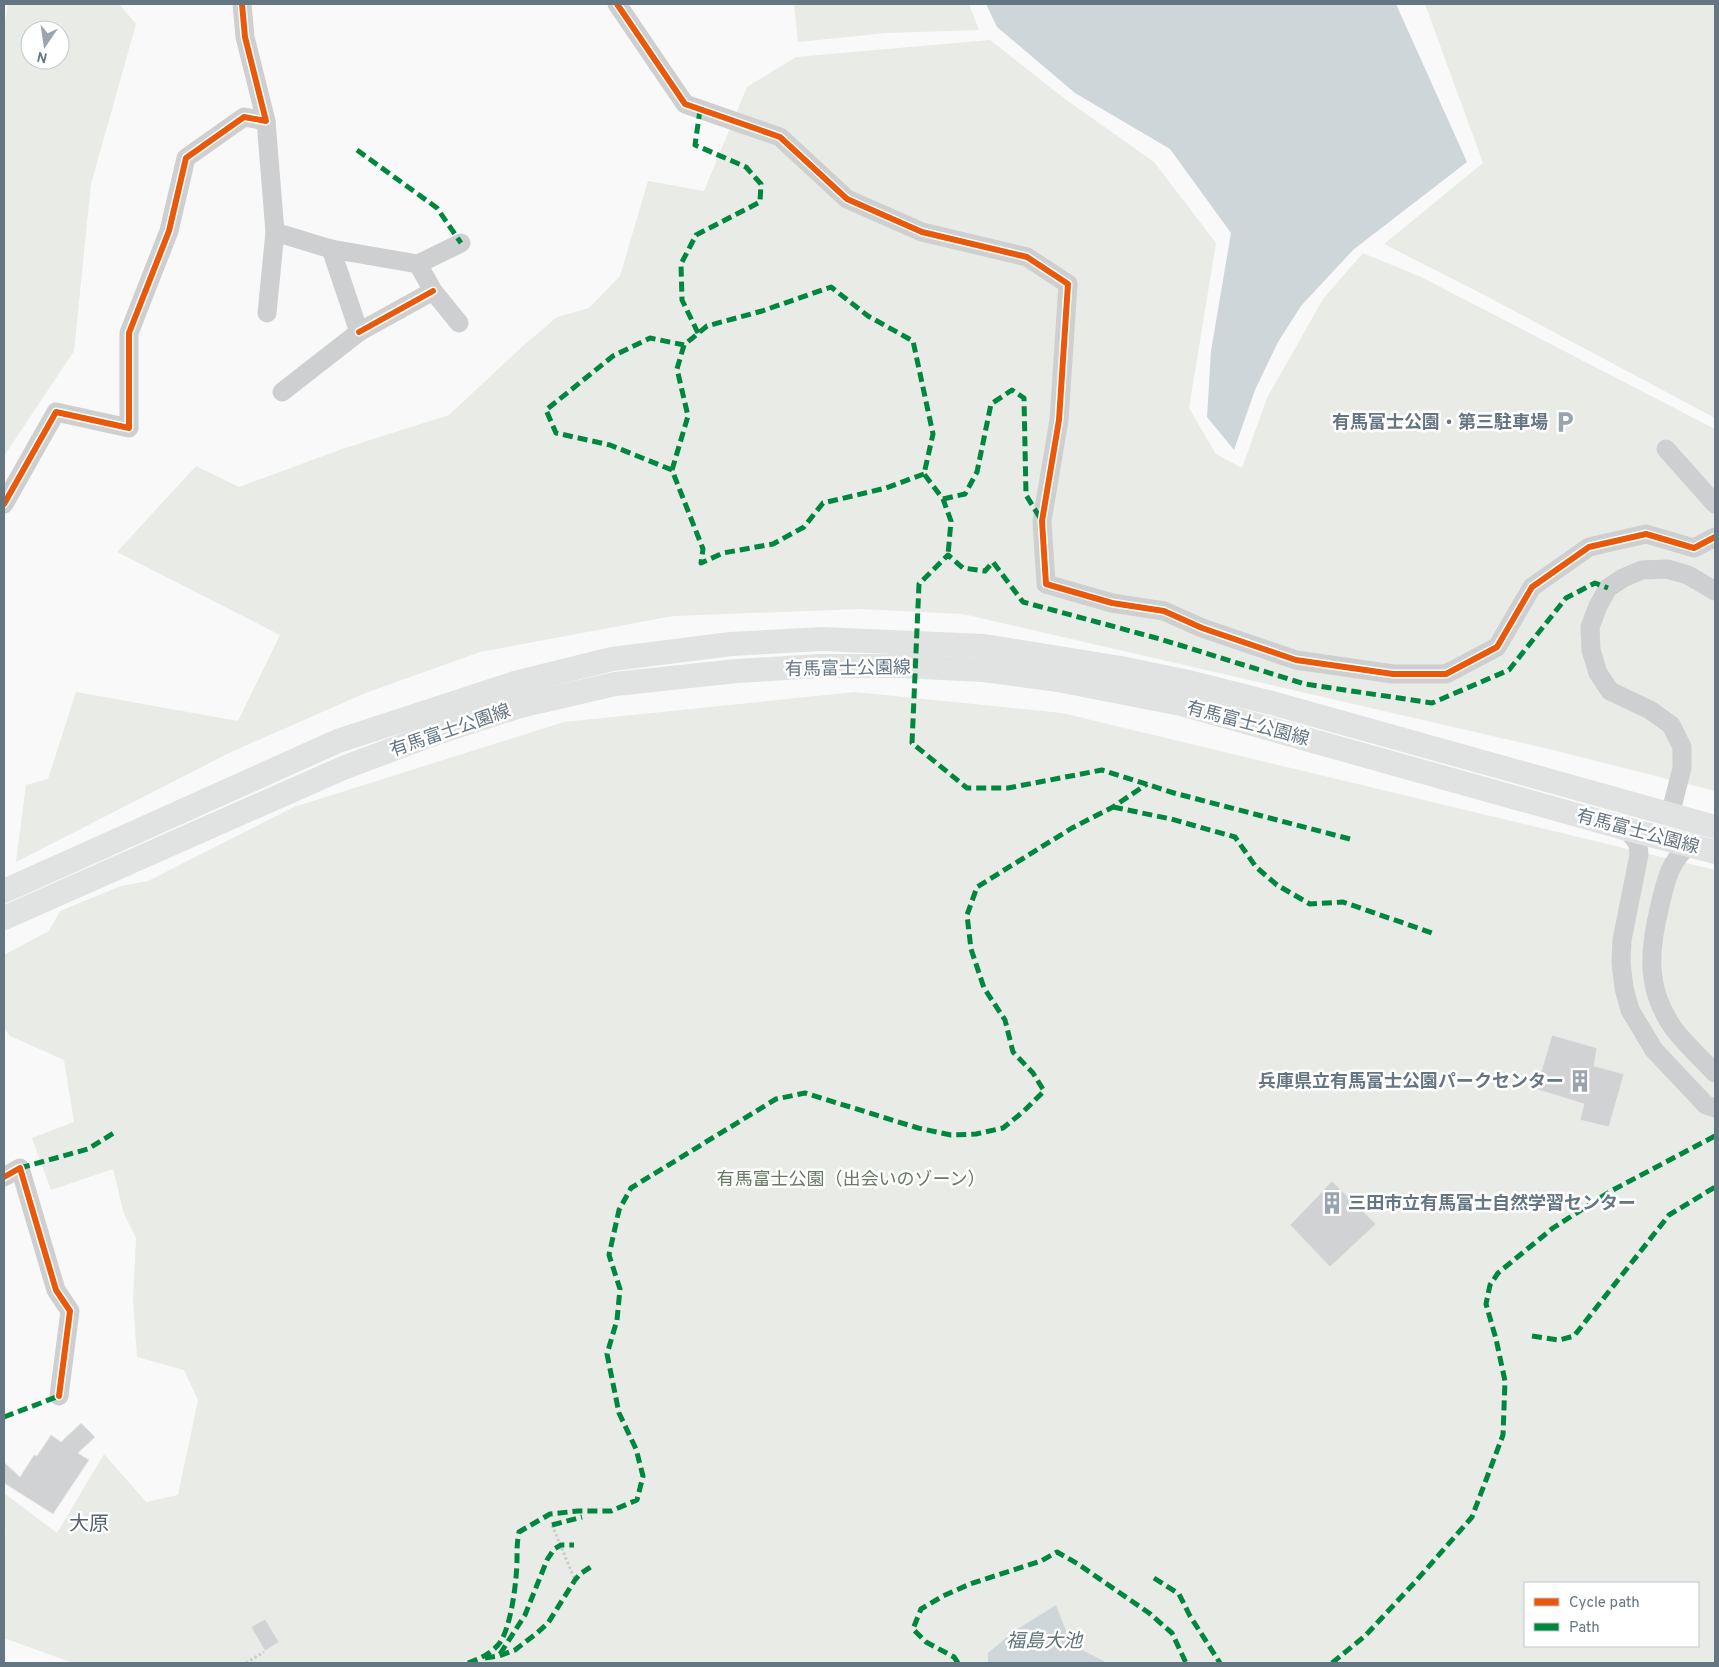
<svg xmlns="http://www.w3.org/2000/svg" width="1719" height="1667" font-family="Overpass,'Noto Sans JP',sans-serif">
<style>
.green{fill:#e8ebe6;fill-rule:evenodd}
.water{fill:#ced6d9}
.building{fill:#d0d2d3;stroke:#e8e8e8}
.lines{fill:none;stroke-linecap:round;stroke-linejoin:round}
.path{stroke:#cbcccd;stroke-width:3;stroke-dasharray:2.5 2.5;stroke-linecap:butt}
.minor{stroke:#cecfd0;stroke-width:19}
.major{stroke:#e1e2e2;stroke-width:24}
.quiet{stroke:#00873e;stroke-width:5;stroke-dasharray:10 5;stroke-linecap:butt}
.cycleway-casing{stroke:#fff;stroke-width:9}
.cycleway{stroke:#e8590c;stroke-width:6}
.labels{text-anchor:middle;stroke-width:5;stroke-linejoin:round;paint-order:stroke}
.poi-label{font-size:18px;font-weight:bold;fill:#657683;stroke:#fff;text-anchor:end}
.street-label{font-size:18px;fill:#657683;stroke:#fff}
.park-label{font-size:18px;fill:#687a64;stroke:#fff}
.water-label{font-size:19px;font-style:italic;fill:#60757c;stroke:#fff}
.quarter-label{font-size:20px;fill:#57646e;stroke:#fff}
</style>
<rect width="100%" height="100%" fill="#f9f9f9"/>
<g class="green">
<path d="M 8,4 L 119,4 L 136,24 L 91,184 L 74,351 L 4,456 L 4,29 ZM 30,30 L 60,30 L 60,60 L 30,60 Z"/>
<polygon points="794,4 969,4 979,30 886,33 798,42"/>
<polygon points="1425,4 1715,4 1715,418 1488,297 1384,244 1483,163"/>
<polygon points="990,40 1065,99 1154,162 1216,243 1189,408 1216,454 1242,468 1267,398 1323,299 1363,253 1421,277 1715,429 1715,791 1553,750 963,614 860,609 673,616 480,652 363,694 231,752 16,862 26,785 48,779 76,692 238,721 280,635 117,552 196,466 239,487 342,449 449,415 524,345 557,317 589,308 620,276 648,181 704,191 747,87 796,57"/>
<path d="M 855,692 L 1062,713 L 1715,870 L 1715,1663 L 73,1663 L 4,1638 L 4,1530 L 6,1529 L 4,1526 L 4,1493 L 57,1533 L 104,1454 L 146,1502 L 178,1495 L 198,1400 L 184,1370 L 137,1357 L 133,1299 L 136,1238 L 124,1214 L 113,1169 L 51,1190 L 32,1138 L 74,1122 L 64,1060 L 10,1036 L 4,1028 L 4,955 L 49,931 L 60,911 L 121,886 L 148,881 L 294,807 L 564,722 ZM 1525,1583 L 1698,1583 L 1698,1646 L 1525,1646 Z"/>
</g>
<g class="water">
<polygon points="986,4 1396,4 1467,162 1353,250 1301,306 1278,342 1255,390 1234,450 1207,417 1211,351 1231,233 1170,149 1075,93 997,27"/>
<polygon points="1056,1605 1071,1644 1107,1663 988,1663 988,1653 1013,1632"/>
</g>
<g class="building">
<polygon points="1552,1035 1597,1048 1594,1066 1624,1074 1609,1127 1580,1120 1584,1104 1536,1089"/>
<polygon points="1332,1181 1376,1224 1330,1267 1290,1225"/>
<polygon points="81,1423 95,1437 78,1453 89,1460 53,1514 4,1483 4,1462 20,1477 34,1455 37,1456 51,1435 61,1442"/>
<polygon points="265,1619 279,1642 265,1651 251,1627"/>
</g>
<g class="lines">
<g class="path">
<polyline points="552,1525 575,1580"/>
<polyline points="246,1663 264,1652"/>
</g>
<g class="minor">
<polyline points="617,4 685,104 780,137 847,199 922,232 1027,257 1068,284 1059,420 1042,521 1046,584 1112,603 1164,611 1202,628 1296,660 1393,674 1446,674 1497,647 1532,587 1589,547 1646,534 1694,548 1715,537"/>
<polyline points="266,121 275,232 267,313"/>
<polyline points="275,232 331,249 418,264 461,243"/>
<polyline points="418,264 433,291 459,323"/>
<polyline points="359,332 433,291"/>
<polyline points="282,392 359,332 331,249"/>
<polyline points="1666,449 1715,504"/>
<polyline points="4,504 56,412 129,428 129,333 169,231 186,158 244,117 266,121 245,37 242,4"/>
<polyline points="1670,815 1682,768 1682,747 1671,725 1650,710 1610,691 1598,673 1591,650 1590,627 1598,606 1608,588 1623,578 1642,570 1667,569 1688,575 1715,591"/>
<polyline points="1627,829 1638,844 1639,855 1622,940 1621,963 1624,988 1630,1010 1654,1050 1706,1105 1715,1108"/>
<path d="M 1689,845 C 1669,863 1666,880 1660,905 C 1649,950 1645,989 1674,1029 C 1686,1045 1702,1059 1715,1073"/>
<polyline points="4,1177 20,1168 56,1290 70,1311 59,1396"/>
</g>
<g class="major">
<polyline points="4,891 338,741 515,683 612,659 731,644 822,639 984,646 1121,668 1188,682 1272,703 1715,827"/>
<polyline points="4,918 343,768 439,732 520,706 615,684 737,671 819,666 901,666 984,670 1058,680 1181,704 1627,829 1715,852"/>
</g>
<g class="quiet">
<polyline points="357,150 437,208 461,243"/>
<polyline points="698,333 682,300 681,264 696,235 760,202 761,184 746,167 695,145 700,110"/>
<polyline points="672,470 610,445 556,433 546,410 613,356 650,338 684,345"/>
<polyline points="924,474 886,488 823,503 804,527 773,544 723,553 701,563 703,549 672,470 688,416 677,369 684,345 707,326 762,311 831,287 868,316 913,341 933,434 924,474 943,499 951,521 948,555"/>
<polyline points="943,499 965,494 977,472 991,404 1012,390 1024,398 1026,495 1042,521"/>
<polyline points="1113,807 1171,819 1235,837 1256,867 1277,885 1310,904 1343,902 1435,934"/>
<polyline points="1350,839 1174,793 1102,770 1008,788 967,788 912,743 919,584 948,555 963,568 985,571 993,562 1023,602 1160,639 1305,684 1432,703 1509,670 1566,598 1595,583 1608,588"/>
<polyline points="20,1168 88,1149 117,1131"/>
<polyline points="1532,1336 1559,1340 1574,1336 1669,1215 1715,1187"/>
<polyline points="4,1417 59,1396"/>
<polyline points="552,1525 582,1517"/>
<polyline points="1154,1578 1179,1594 1190,1616 1220,1663"/>
<polyline points="500,1654 525,1615 547,1560 554,1549 561,1545 574,1545"/>
<polyline points="485,1658 499,1656 515,1650 537,1633 548,1623 575,1580 580,1574 592,1566"/>
<path d="M 468,1663 C 479,1659 490,1654 498,1645 C 511,1631 517,1579 517,1559 C 517,1549 517,1542 519,1532 L 550,1514 L 578,1511 L 611,1511 L 637,1500 L 643,1476 L 636,1449 L 619,1413 L 607,1354 L 617,1320 L 620,1289 L 609,1255 L 619,1210 L 631,1188 L 776,1099 L 805,1093 L 918,1128 L 951,1135 L 976,1134 L 1003,1128 L 1024,1111 L 1044,1091 L 1033,1073 L 1013,1052 L 1005,1020 L 984,988 L 971,949 L 967,915 L 977,887 L 1072,828 L 1113,807 L 1147,784"/>
<polyline points="958,1663 954,1657 926,1642 913,1629 921,1609 943,1596 970,1584 1041,1561 1057,1552 1078,1564 1149,1613 1172,1633 1186,1663"/>
<polyline points="1332,1663 1365,1636 1416,1581 1472,1517 1503,1435 1505,1381 1496,1339 1486,1304 1490,1285 1498,1273 1553,1228 1611,1191 1715,1136"/>
</g>
<defs>
<g id="cycleway">
<polyline points="617,4 685,104 780,137 847,199 922,232 1027,257 1068,284 1059,420 1042,521 1046,584 1112,603 1164,611 1202,628 1296,660 1393,674 1446,674 1497,647 1532,587 1589,547 1646,534 1694,548 1715,537"/>
<polyline points="359,332 433,291"/>
<polyline points="4,504 56,412 129,428 129,333 169,231 186,158 244,117 266,121 245,37 242,4"/>
<polyline points="4,1177 20,1168 56,1290 70,1311 59,1396"/>
</g>
</defs>
<use href="#cycleway" class="cycleway-casing"/>
<use href="#cycleway" class="cycleway"/>
</g>
<defs>
<symbol id="parking-bare" viewBox="-9 -9 18 18"><path d="M-3.5-5.5H1a3.5 3.5 0 0 1 0 7H-1V5.5H-3.5ZM-1-3.4V-.6H.8a1.4 1.4 0 0 0 0-2.8Z" fill="#99a4ac" stroke="#fff" stroke-width="2.5" paint-order="stroke"/></symbol>
<symbol id="building-bare" viewBox="-9 -9 18 18"><path d="M-4-6H4V6H1V3H-1V6H-4ZM-2.5-4.3h1.7v1.8h-1.7ZM.8-4.3h1.7v1.8H.8ZM-2.5-1h1.7V.8h-1.7ZM.8-1h1.7V.8H.8Z" fill="#99a4ac" stroke="#fff" stroke-width="2.5" paint-order="stroke"/></symbol>
</defs>
<g fill-rule="evenodd">
<use href="#parking-bare" x="1549" y="406" width="32" height="32"/>
<use href="#building-bare" x="1564" y="1065" width="32" height="32"/>
<use href="#building-bare" x="1316" y="1187" width="32" height="32"/>
</g>
<g class="labels">
<g class="poi-label">
<text x="1548" y="428">有馬富士公園・第三駐車場</text>
<text x="1564" y="1087">兵庫県立有馬富士公園パークセンター</text>
<text x="1348" y="1209" text-anchor="start">三田市立有馬富士自然学習センター</text>
</g>
<g class="street-label">
<text transform="translate(848 668) rotate(-1)" y="6">有馬富士公園線</text>
<text transform="translate(1248 723) rotate(15)" y="6">有馬富士公園線</text>
<text transform="translate(450 730) rotate(-19)" y="6">有馬富士公園線</text>
<text transform="translate(1638 831) rotate(15)" y="6">有馬富士公園線</text>
</g>
<g class="park-label">
<text x="851" y="1185">有馬富士公園（出会いのゾーン）</text>
</g>
<g class="water-label">
<text x="1044" y="1647">福島大池</text>
</g>
<g class="quarter-label">
<text x="89" y="1530">大原</text>
</g>
</g>
<rect width="1719" height="1667" fill="none" stroke="#657683" stroke-width="10"/>
<rect x="1524" y="1582" width="175" height="65" fill="#ffffff" stroke="#c1c8cd"/>
<rect x="1534" y="1598" width="25" height="8" fill="#e8590c" stroke="#c1c8cd"/>
<text x="1569" y="1607" font-size="15" fill="#657683">Cycle path</text>
<rect x="1534" y="1623" width="25" height="8" fill="#00873e" stroke="#c1c8cd"/>
<text x="1569" y="1632" font-size="15" fill="#657683">Path</text>
<g transform="translate(45 45) rotate(193)"><circle r="24" fill="#ffffff" stroke="#c1c8cd"/>
<path d="M0-4L9 19L0 12L-9 19Z" fill="#99a4ac"/>
<text y="-8" font-size="14" font-weight="bold" text-anchor="middle" fill="#657683">N</text>
</g>
</svg>
